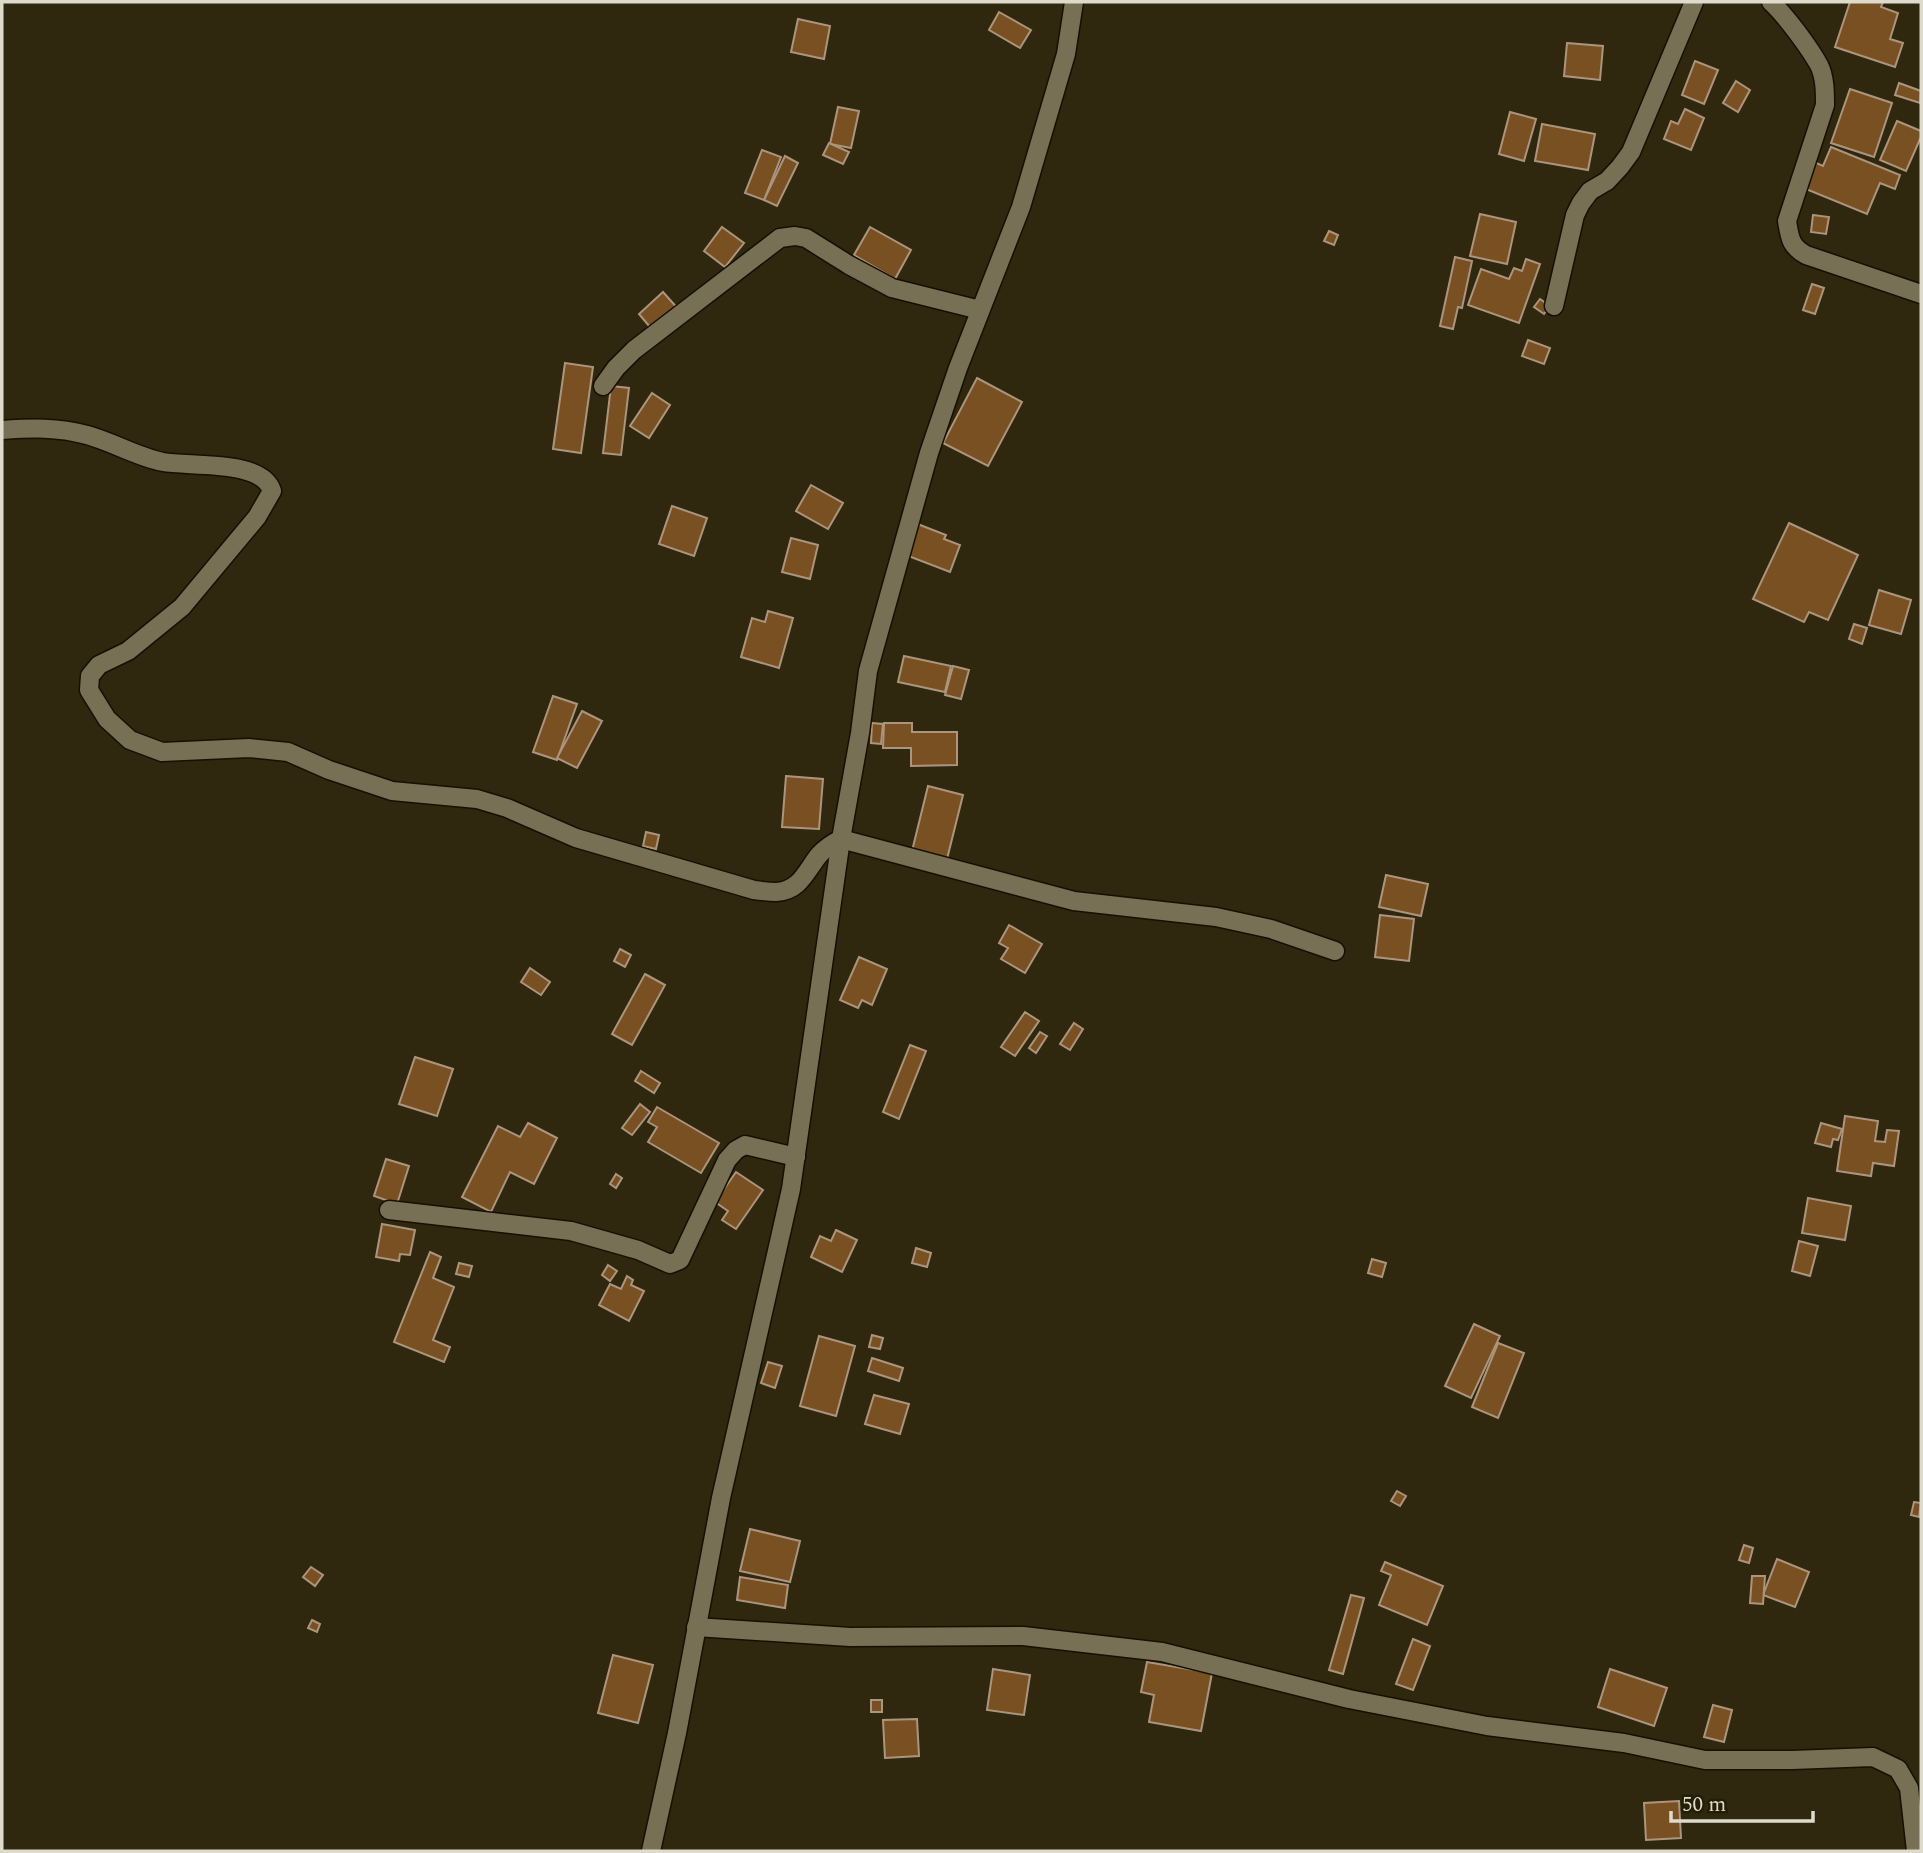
<svg xmlns="http://www.w3.org/2000/svg" width="1923" height="1853" font-family="Spectral,serif">
<style>
.building{fill:#795021;stroke:#ac957f;stroke-width:2}
.lines{fill:none;stroke-linecap:round;stroke-linejoin:round}
.street-casing{stroke:#171000;stroke-width:21}
.secondary-casing{stroke:#171000;stroke-width:21}
.street{stroke:#787055;stroke-width:18}
.secondary{stroke:#787055;stroke-width:18}
</style>
<rect width="100%" height="100%" fill="#2f280e"/>
<g class="building">
<polygon points="1850,2 1883,2 1881,7 1898,13 1890,39 1903,43 1895,67 1835,47"/>
<polygon points="999,12 1031,30 1020,48 989,30"/>
<polygon points="798,19 830,26 824,59 791,52"/>
<polygon points="1567,43 1603,46 1600,80 1564,76"/>
<polygon points="1695,61 1718,70 1704,104 1682,95"/>
<polygon points="1736,81 1750,90 1738,112 1723,103"/>
<polygon points="1899,83 1921,91 1920,103 1895,95"/>
<polygon points="1850,89 1892,103 1874,157 1831,143"/>
<polygon points="838,107 859,111 851,148 830,144"/>
<polygon points="1685,109 1704,118 1691,150 1664,139 1671,121 1678,124"/>
<polygon points="1510,112 1536,119 1524,161 1499,154"/>
<polygon points="1897,121 1921,131 1921,137 1906,171 1880,160"/>
<polygon points="1542,124 1595,134 1588,170 1535,161"/>
<polygon points="829,143 849,152 843,164 823,155"/>
<polygon points="1831,147 1900,175 1895,189 1880,183 1867,214 1801,187 1812,161 1823,166"/>
<polygon points="762,150 781,157 764,200 745,193"/>
<polygon points="785,156 798,163 777,206 764,200"/>
<polygon points="1480,214 1516,222 1507,264 1470,256"/>
<polygon points="1813,215 1829,217 1826,234 1811,232"/>
<polygon points="722,227 744,243 725,267 704,251"/>
<polygon points="870,227 911,250 895,279 854,255"/>
<polygon points="1329,231 1338,235 1334,245 1324,241"/>
<polygon points="1455,257 1472,261 1462,308 1458,307 1453,329 1440,326"/>
<polygon points="1526,259 1540,264 1519,323 1468,305 1481,269 1509,279 1514,268 1522,271"/>
<polygon points="1812,284 1824,288 1815,314 1803,310"/>
<polygon points="663,292 680,311 655,333 639,314"/>
<polygon points="1540,299 1550,306 1544,314 1534,307"/>
<polygon points="1528,340 1550,348 1544,364 1522,356"/>
<polygon points="565,363 593,367 581,453 553,449"/>
<polygon points="977,378 1022,402 988,466 943,443"/>
<polygon points="611,386 629,388 621,455 603,453"/>
<polygon points="652,393 670,405 649,438 630,426"/>
<polygon points="811,485 843,503 828,529 796,511"/>
<polygon points="672,506 707,518 694,556 659,544"/>
<polygon points="915,523 946,535 944,539 960,545 950,572 903,554"/>
<polygon points="1789,523 1858,555 1828,620 1809,612 1804,622 1753,599"/>
<polygon points="791,538 818,545 810,579 782,572"/>
<polygon points="1879,590 1911,600 1901,634 1869,625"/>
<polygon points="768,611 793,618 779,668 741,657 752,618 765,622"/>
<polygon points="1854,624 1867,628 1862,644 1849,639"/>
<polygon points="904,656 951,666 945,692 898,682"/>
<polygon points="953,666 969,670 961,699 945,695"/>
<polygon points="553,696 577,704 557,760 533,752"/>
<polygon points="582,711 602,721 577,768 557,758"/>
<polygon points="872,723 883,724 881,744 871,743"/>
<polygon points="884,723 912,723 912,732 957,732 957,765 911,766 911,748 883,748"/>
<polygon points="786,776 823,779 819,829 782,827"/>
<polygon points="928,786 963,795 947,859 912,851"/>
<polygon points="646,832 659,835 656,849 643,846"/>
<polygon points="1386,875 1428,884 1421,916 1379,907"/>
<polygon points="1380,915 1414,919 1409,961 1375,957"/>
<polygon points="1009,925 1042,944 1025,973 1001,959 1008,948 999,943"/>
<polygon points="620,949 631,955 625,967 614,961"/>
<polygon points="859,957 887,969 872,1005 862,1000 858,1008 840,1000"/>
<polygon points="530,968 550,982 541,995 521,982"/>
<polygon points="645,974 665,985 632,1045 612,1034"/>
<polygon points="1025,1012 1039,1021 1015,1056 1001,1047"/>
<polygon points="1074,1023 1083,1029 1070,1050 1060,1044"/>
<polygon points="1040,1032 1047,1036 1036,1053 1029,1048"/>
<polygon points="910,1045 926,1051 899,1119 883,1112"/>
<polygon points="415,1057 453,1069 437,1116 399,1104"/>
<polygon points="641,1071 660,1083 654,1093 635,1081"/>
<polygon points="640,1104 650,1112 632,1135 622,1128"/>
<polygon points="657,1107 719,1143 701,1173 648,1142 657,1127 648,1122"/>
<polygon points="1845,1116 1878,1121 1875,1141 1885,1142 1887,1130 1899,1131 1894,1166 1873,1163 1871,1176 1837,1171"/>
<polygon points="528,1123 557,1138 534,1184 510,1172 491,1212 462,1197 498,1126 520,1137"/>
<polygon points="1821,1123 1842,1129 1838,1140 1833,1139 1831,1147 1815,1143"/>
<polygon points="386,1159 409,1166 397,1204 374,1196"/>
<polygon points="736,1172 763,1190 736,1229 722,1220 728,1211 715,1202"/>
<polygon points="616,1174 622,1178 616,1188 610,1184"/>
<polygon points="1808,1198 1851,1206 1845,1240 1802,1233"/>
<polygon points="382,1224 415,1230 410,1255 400,1254 399,1261 376,1257"/>
<polygon points="836,1230 857,1240 842,1272 811,1257 820,1236 831,1241"/>
<polygon points="1799,1241 1818,1246 1810,1276 1792,1271"/>
<polygon points="916,1248 931,1253 927,1267 912,1263"/>
<polygon points="430,1252 441,1257 433,1278 454,1287 433,1340 450,1347 444,1362 394,1342"/>
<polygon points="1372,1259 1386,1263 1382,1277 1368,1273"/>
<polygon points="459,1263 472,1266 469,1277 456,1274"/>
<polygon points="608,1265 617,1271 610,1281 602,1275"/>
<polygon points="627,1276 633,1280 631,1285 644,1291 629,1321 599,1305 610,1284 621,1289"/>
<polygon points="1474,1324 1500,1336 1471,1398 1445,1386"/>
<polygon points="872,1335 883,1338 880,1349 869,1347"/>
<polygon points="819,1336 855,1346 836,1416 800,1406"/>
<polygon points="1498,1343 1524,1353 1498,1418 1472,1407"/>
<polygon points="872,1358 903,1368 899,1381 868,1371"/>
<polygon points="768,1362 782,1366 775,1388 761,1383"/>
<polygon points="874,1395 909,1404 900,1434 865,1424"/>
<polygon points="1397,1491 1406,1496 1400,1506 1391,1501"/>
<polygon points="1914,1502 1921,1503 1919,1517 1911,1515"/>
<polygon points="750,1529 800,1541 790,1582 740,1571"/>
<polygon points="1744,1545 1753,1548 1749,1563 1739,1560"/>
<polygon points="1777,1559 1809,1572 1795,1607 1763,1595"/>
<polygon points="1385,1562 1443,1586 1427,1625 1379,1605 1391,1575 1381,1571"/>
<polygon points="311,1567 323,1575 315,1586 303,1577"/>
<polygon points="1752,1576 1765,1576 1763,1604 1750,1603"/>
<polygon points="740,1577 788,1585 785,1608 737,1600"/>
<polygon points="1351,1595 1364,1598 1343,1674 1329,1670"/>
<polygon points="312,1620 320,1624 317,1632 308,1628"/>
<polygon points="1413,1639 1430,1646 1413,1690 1396,1684"/>
<polygon points="613,1655 653,1665 638,1723 598,1713"/>
<polygon points="1147,1662 1212,1673 1201,1731 1149,1722 1154,1695 1141,1692"/>
<polygon points="993,1669 1030,1675 1024,1715 987,1710"/>
<polygon points="1610,1669 1667,1688 1654,1726 1598,1707"/>
<rect x="871" y="1700" width="11" height="12"/>
<polygon points="1713,1705 1732,1710 1724,1742 1704,1737"/>
<polygon points="917,1719 919,1756 885,1758 883,1720"/>
<polygon points="1679,1801 1681,1838 1646,1840 1644,1803"/>
</g>
<g class="lines">
<defs>
<g id="street">
<path d="M 1771,2 C 1786,16 1809,47 1819,65 C 1825,77 1825,92 1825,105 L 1787,221 C 1790,238 1790,246 1806,255 L 1921,294"/>
<polyline points="1554,306 1575,215 1581,203 1590,191 1607,181 1620,167 1631,152 1694,2"/>
<polyline points="603,386 616,368 634,350 780,238 795,236 806,238 849,265 892,288 980,310"/>
<path d="M 2,430 C 32,428 57,427 87,435 C 113,442 137,457 163,462 C 190,467 262,459 272,491 L 257,517 L 182,607 L 128,651 L 99,665 L 90,676 L 89,690 L 107,719 L 130,740 L 162,752 L 249,748 L 288,752 L 329,770 L 392,791 L 477,799 L 507,808 L 576,838 L 754,890 C 761,891 768,892 776,892 C 800,891 806,871 819,855 C 826,847 833,843 841,839 L 1074,901 L 1216,917 L 1271,929 L 1335,951"/>
<polyline points="389,1210 571,1231 638,1250 670,1264 680,1260 727,1160 736,1150 745,1145 796,1157"/>
<polyline points="696,1627 850,1637 1023,1636 1162,1652 1349,1699 1487,1726 1624,1743 1705,1760 1792,1760 1873,1757 1898,1769 1909,1788 1916,1851"/>
</g>
<polyline id="secondary" points="651,1851 677,1733 721,1498 791,1189 841,839 860,733 868,671 929,453 958,368 1021,207 1066,54 1074,2"/>
</defs>
<use href="#street" class="street-casing"/>
<use href="#secondary" class="secondary-casing"/>
<use href="#street" class="street"/>
<use href="#secondary" class="secondary"/>
</g>
<rect width="1923" height="1853" fill="none" stroke="#dfdbcc" stroke-width="7"/>
<path d="M1671 1811v10h142v-10" fill="none" stroke="#dfdbcc" stroke-width="3.5"/>
<text x="1682" y="1811" font-size="21" fill="#dfdbcc" stroke="#251e05" stroke-width="5" paint-order="stroke">50 m</text>
</svg>
